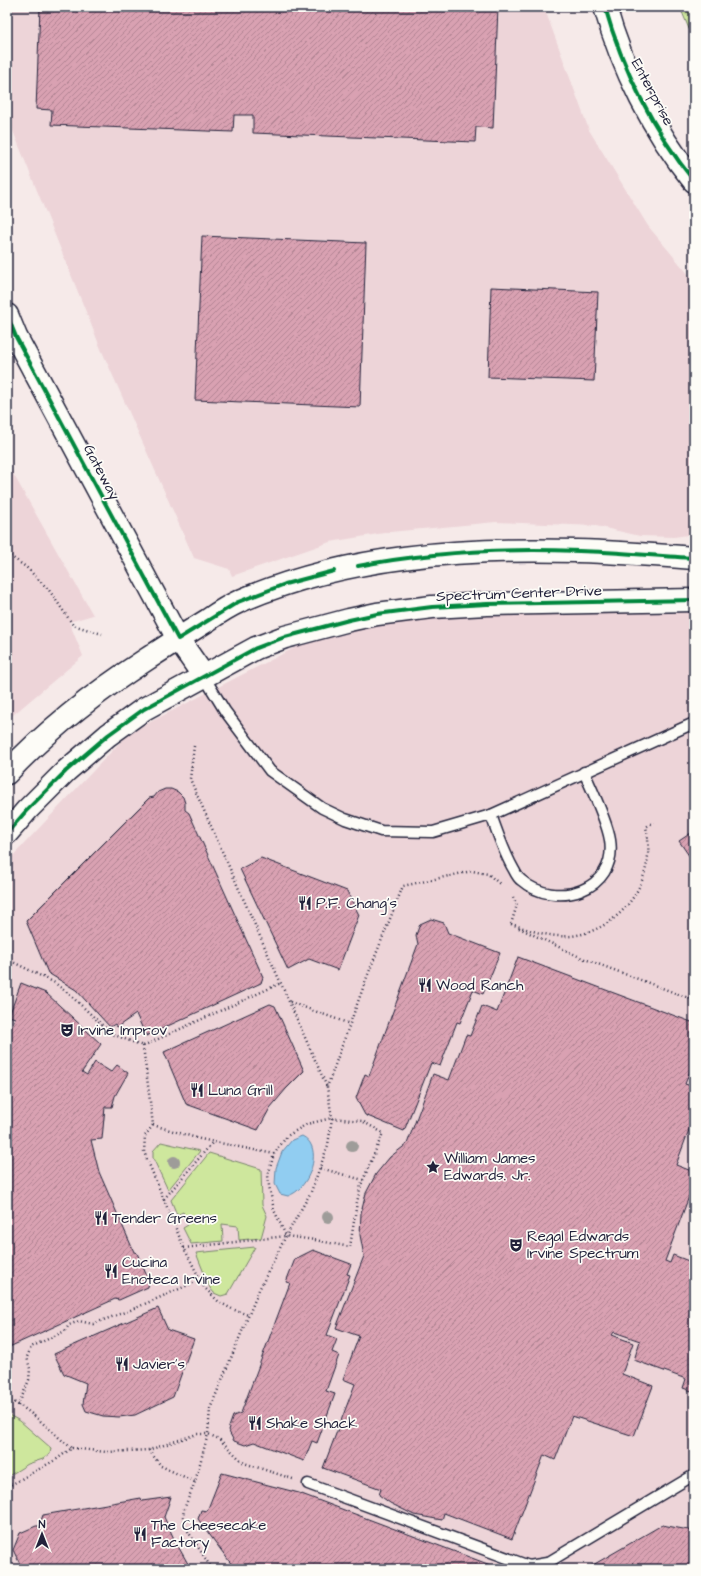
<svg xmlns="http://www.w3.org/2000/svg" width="701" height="1576" font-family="'Architects Daughter',sans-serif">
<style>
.built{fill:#edd4d8}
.green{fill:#cee79d;stroke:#78846c}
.garden{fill:url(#garden-dots);stroke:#78846c}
.water{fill:#91cdf1;stroke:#6589a8}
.building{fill:url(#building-hatch);stroke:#22223b}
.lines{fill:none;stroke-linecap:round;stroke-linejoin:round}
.service-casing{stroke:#22223b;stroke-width:13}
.tertiary-casing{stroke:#22223b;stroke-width:25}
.secondary-casing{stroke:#22223b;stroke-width:25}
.path{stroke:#22223b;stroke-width:2.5;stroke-dasharray:1 3;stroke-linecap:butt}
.service{stroke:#fdfcf7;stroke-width:10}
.tertiary{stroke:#fdfcf7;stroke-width:22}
.secondary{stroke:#fdfcf7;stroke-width:22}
.cycleway-casing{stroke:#fdfcf7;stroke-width:6}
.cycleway{stroke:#00873e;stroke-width:4}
.tree{fill:#9e9c99}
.labels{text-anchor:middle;stroke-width:3.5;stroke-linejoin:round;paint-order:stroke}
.street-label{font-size:15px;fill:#22223b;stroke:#fdfcf7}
.poi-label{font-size:15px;fill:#22223b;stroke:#fdfcf7;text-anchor:start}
</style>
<defs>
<pattern id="garden-dots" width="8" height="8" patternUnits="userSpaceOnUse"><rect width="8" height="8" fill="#cee79d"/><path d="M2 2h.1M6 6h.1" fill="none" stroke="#b1c688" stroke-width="1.8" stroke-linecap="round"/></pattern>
<pattern id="building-hatch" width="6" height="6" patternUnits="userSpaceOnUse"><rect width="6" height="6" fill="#d9a1b2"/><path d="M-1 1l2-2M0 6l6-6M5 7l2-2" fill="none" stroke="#b08392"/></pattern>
</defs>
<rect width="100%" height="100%" fill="#f6eae9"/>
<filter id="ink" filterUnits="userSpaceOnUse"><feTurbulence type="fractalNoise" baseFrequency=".025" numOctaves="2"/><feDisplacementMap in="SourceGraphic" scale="8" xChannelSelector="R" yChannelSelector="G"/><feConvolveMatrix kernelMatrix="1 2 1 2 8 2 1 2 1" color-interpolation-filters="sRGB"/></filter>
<g filter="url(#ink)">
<g class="built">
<polygon points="7,7 544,7 589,130 648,226 694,281 694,534 674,537 640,536 596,526 496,522 390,532 330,542 232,576 229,569 194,558 101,349 11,126 7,112"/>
<polygon points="7,463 93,615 69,622 83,656 7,720"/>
<polygon points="694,600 694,1569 7,1569 7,862 129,733 327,631 438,606"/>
</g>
<g class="green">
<polygon points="161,1142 200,1151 168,1190 153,1158 153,1151"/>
<polygon points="209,1153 261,1169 262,1205 267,1216 261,1238 239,1240 238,1226 222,1224 223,1241 191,1244 183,1228 188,1225 183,1212 177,1215 171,1200"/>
<polygon points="255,1247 228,1294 221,1296 214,1293 210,1288 196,1253"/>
<polygon points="7,1414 20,1421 51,1448 50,1454 43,1459 28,1464 7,1477"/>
</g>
<polygon class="garden" points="680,7 694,7 694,41"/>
<path class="water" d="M 302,1136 C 321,1145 313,1174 301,1187 C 298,1191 293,1194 288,1196 L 280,1194 L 275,1184 L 276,1168 L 282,1152 L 292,1140 Z"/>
<g class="building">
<polygon points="40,7 498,7 493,128 476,127 475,142 253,133 253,115 234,115 233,132 51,125 52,110 36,109"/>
<polygon points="202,236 366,243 360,407 195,400"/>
<polygon points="491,287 598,292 594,381 488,377"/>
<polygon points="165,789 171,789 178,792 183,797 185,803 185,810 189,813 263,977 261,983 146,1036 136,1014 117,1027 115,1024 110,1027 76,990 48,973 26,921 149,798 154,797 158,792"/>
<polygon points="694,831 694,863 679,841"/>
<polygon points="261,858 347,891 359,915 338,970 309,959 288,970 240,869"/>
<polygon points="431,919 444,923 448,933 500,953 483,994 473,990 460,1023 457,1022 440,1066 431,1063 404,1131 365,1115 356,1098 365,1074 369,1076 418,944 416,935 420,924"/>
<polygon points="518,957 694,1023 694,1061 685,1084 694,1087 694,1108 690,1118 693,1119 676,1165 694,1172 694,1183 665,1261 670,1263 673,1255 694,1263 694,1392 683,1388 686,1379 634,1360 640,1341 614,1332 612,1335 633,1343 622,1374 653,1386 634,1436 572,1416 555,1460 544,1455 512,1539 444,1513 442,1520 414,1515 390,1503 379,1495 381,1489 323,1468 355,1384 343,1379 359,1336 336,1328 364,1256 360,1235 361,1213 366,1193 376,1174 390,1157 407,1144 433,1074 449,1080 466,1035 470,1036 482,1006 497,1012"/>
<polygon points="21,983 46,993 101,1044 82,1072 87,1075 95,1062 111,1072 117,1065 128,1073 115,1096 112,1107 105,1107 102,1139 91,1140 99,1172 134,1252 137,1253 149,1281 148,1287 119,1300 115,1299 7,1348 7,1039 15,1018 9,1016"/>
<polygon points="270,1004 275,1006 304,1071 286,1089 270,1108 258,1130 186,1104 164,1052"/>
<polygon points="313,1250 351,1264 347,1274 350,1275 327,1335 337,1339 332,1352 339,1355 326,1391 335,1394 317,1443 312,1441 304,1461 254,1442 245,1445 234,1441 228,1430 233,1416 241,1413 290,1283 286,1282 295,1259"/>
<polygon points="158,1308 168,1330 194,1339 173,1397 135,1415 119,1417 103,1416 86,1411 83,1404 86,1383 64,1374 54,1354"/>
<polygon points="222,1473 299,1493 501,1569 235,1569 198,1519 201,1510 207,1511"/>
<polygon points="171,1497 164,1517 175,1541 191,1569 23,1569 24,1567 21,1566 13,1550 20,1533 36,1526 39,1526 43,1515 141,1498 142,1501"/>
<polygon points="662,1525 694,1531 694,1569 586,1569"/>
</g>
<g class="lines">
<defs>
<g id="service">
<polyline points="203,675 225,711 270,771 322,808 345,819 381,831 433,832 491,815 694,723"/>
<path d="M 491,815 C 498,834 504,853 514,870 C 516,874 518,878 521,880 C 555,910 618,891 610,840 C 607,821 592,790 584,772"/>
<polyline points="308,1484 529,1566 547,1563 694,1475"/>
</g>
<g id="tertiary">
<polyline points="7,315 16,337 178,639 203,675"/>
<path d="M 7,773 C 49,728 96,692 147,659 C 167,646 187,633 208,620 C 218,613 229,606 240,601 C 346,555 464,548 577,551 C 616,552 655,555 694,558"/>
<polyline points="7,833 27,810 66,771 108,735 144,709 256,648 285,637 349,620 377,614 432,607 487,604 694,600"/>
</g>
<path id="secondary" d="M 605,7 C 622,68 654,132 694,181"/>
</defs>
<use href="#service" class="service-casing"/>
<use href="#tertiary" class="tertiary-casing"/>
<use href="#secondary" class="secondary-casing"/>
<g class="path">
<polyline points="7,554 26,567 49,590 73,625 102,634"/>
<polyline points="194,746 190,779 327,1087"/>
<polyline points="511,924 517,905 513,897"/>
<path d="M 511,924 C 530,930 550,938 571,936 C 623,930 658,878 646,827 L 654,822"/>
<polyline points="519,928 582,958 694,1000"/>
<polyline points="7,959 55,983 69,994 112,1034 143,1046 281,983"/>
<polyline points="290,1002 350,1024"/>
<polyline points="143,1046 153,1125 145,1136 144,1152 184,1248 204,1287 219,1302 232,1309 248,1315"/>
<polyline points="153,1125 200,1139 274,1154"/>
<polyline points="320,1168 363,1180"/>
<polyline points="164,1199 213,1142"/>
<polyline points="184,1248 286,1236 315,1240 350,1247 357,1202 361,1185 383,1133 362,1121 332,1118 307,1124 287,1136 274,1154 268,1175 269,1186 274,1210 286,1236"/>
<path d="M 7,1399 C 32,1409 51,1433 72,1448 L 57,1459 L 7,1487"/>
<polyline points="18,1406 29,1380 30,1369 27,1357 31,1347 65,1331 69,1325 79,1321 93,1324 133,1309 200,1280"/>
<polyline points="72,1448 106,1452 149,1450 197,1434 208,1434 219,1439 244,1463 293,1479"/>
<polyline points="149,1450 161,1466 195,1482"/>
<polyline points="212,1569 184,1525 183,1517 184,1509 195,1482 208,1434 210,1409 259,1290 286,1236 311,1192 328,1145 332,1118 327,1087 367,977 403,886 472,871 488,874 501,885"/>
</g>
<use href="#service" class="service"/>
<use href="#tertiary" class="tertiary"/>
<use href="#secondary" class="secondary"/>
<defs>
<g id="cycleway">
<path d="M 605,7 C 622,68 654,132 694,181"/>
<polyline points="7,315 16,337 178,639 238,602 285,584 334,571"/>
<path d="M 358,566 C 430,552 505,548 579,551 C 617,552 656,556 694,558"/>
<polyline points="7,833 27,810 66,771 108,735 144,709 256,648 285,637 349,620 377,614 432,607 487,604 694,600"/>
</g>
</defs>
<use href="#cycleway" class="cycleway-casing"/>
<use href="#cycleway" class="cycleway"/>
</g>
<g class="tree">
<circle cx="352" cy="1146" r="6"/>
<circle cx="174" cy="1162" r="6"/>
<circle cx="328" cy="1217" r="6"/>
</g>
</g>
<defs>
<symbol id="restaurant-bare" viewBox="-9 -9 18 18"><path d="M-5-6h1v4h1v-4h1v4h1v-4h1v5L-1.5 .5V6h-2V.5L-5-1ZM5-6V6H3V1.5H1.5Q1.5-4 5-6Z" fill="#22223b" stroke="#fdfcf7" stroke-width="2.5" paint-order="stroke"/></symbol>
<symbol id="theatre-bare" viewBox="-9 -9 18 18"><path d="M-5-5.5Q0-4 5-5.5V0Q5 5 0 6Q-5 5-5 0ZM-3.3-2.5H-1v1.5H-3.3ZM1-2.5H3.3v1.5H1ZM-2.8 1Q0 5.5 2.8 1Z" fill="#22223b" stroke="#fdfcf7" stroke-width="2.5" paint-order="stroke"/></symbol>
<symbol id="sight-bare" viewBox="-9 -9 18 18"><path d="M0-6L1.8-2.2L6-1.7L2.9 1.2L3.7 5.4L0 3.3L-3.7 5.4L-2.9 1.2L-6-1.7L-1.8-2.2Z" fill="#22223b" stroke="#fdfcf7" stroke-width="2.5" paint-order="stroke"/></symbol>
</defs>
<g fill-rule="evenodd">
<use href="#restaurant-bare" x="295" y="893" width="20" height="20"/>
<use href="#restaurant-bare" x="415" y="975" width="20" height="20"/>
<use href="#theatre-bare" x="57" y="1020" width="20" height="20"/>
<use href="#restaurant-bare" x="187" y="1080" width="20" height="20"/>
<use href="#sight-bare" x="423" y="1157" width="20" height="20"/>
<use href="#restaurant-bare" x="91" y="1208" width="20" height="20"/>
<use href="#theatre-bare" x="506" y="1235" width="20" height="20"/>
<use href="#restaurant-bare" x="101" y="1261" width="20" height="20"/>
<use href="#restaurant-bare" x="112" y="1354" width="20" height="20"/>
<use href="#restaurant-bare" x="245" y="1413" width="20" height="20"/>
<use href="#restaurant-bare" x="130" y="1524" width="20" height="20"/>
</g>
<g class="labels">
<g class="street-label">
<text transform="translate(653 92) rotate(62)" y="5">Enterprise</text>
<text transform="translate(102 472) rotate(62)" y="5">Gateway</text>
<text transform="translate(519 593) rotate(-2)" y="5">Spectrum Center Drive</text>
</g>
<g class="poi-label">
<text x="316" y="908">P.F. Chang's</text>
<text x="436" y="990">Wood Ranch</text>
<text x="78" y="1035">Irvine Improv</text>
<text x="208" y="1095">Luna Grill</text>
<text x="444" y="1163">William James<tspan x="444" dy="17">Edwards. Jr.</tspan></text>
<text x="112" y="1223">Tender Greens</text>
<text x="527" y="1241">Regal Edwards<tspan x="527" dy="17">Irvine Spectrum</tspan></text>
<text x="122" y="1267">Cucina<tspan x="122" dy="17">Enoteca Irvine</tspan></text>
<text x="133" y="1369">Javier's</text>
<text x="266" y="1428">Shake Shack</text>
<text x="151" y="1530">The Cheesecake<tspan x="151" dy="17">Factory</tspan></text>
</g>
</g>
<rect width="701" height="1576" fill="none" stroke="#fdfcf7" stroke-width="24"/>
<rect x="12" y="12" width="677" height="1552" fill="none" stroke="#22223b" stroke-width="1.5" filter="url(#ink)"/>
<g transform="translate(42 1534)" stroke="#fdfcf7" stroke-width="3" paint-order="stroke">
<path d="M0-3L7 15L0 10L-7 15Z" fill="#22223b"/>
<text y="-6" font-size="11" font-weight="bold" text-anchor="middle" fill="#22223b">N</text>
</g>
</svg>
